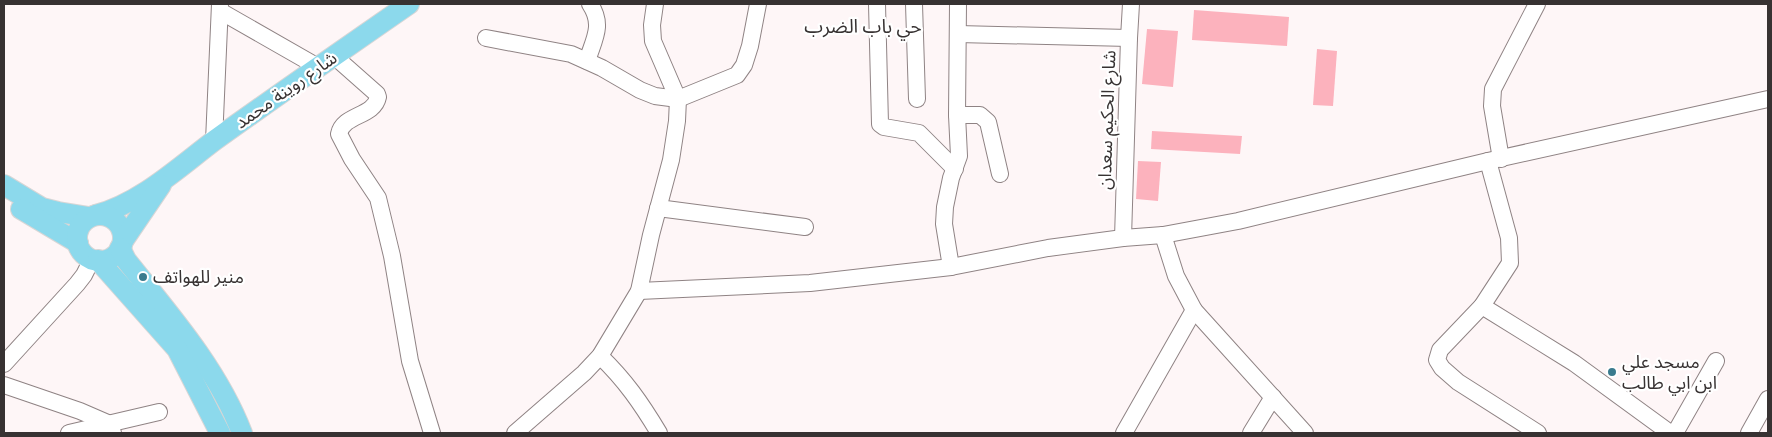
<svg xmlns="http://www.w3.org/2000/svg" width="1772" height="437" font-family="Karla,'Noto Sans Arabic',sans-serif">
<style>
.building{fill:#fcb2bd}
.lines{fill:none;stroke-linecap:round;stroke-linejoin:round}
.minor-casing{stroke:#8f8384;stroke-width:18}
.major-casing{stroke:#d7d6d6;stroke-width:22}
.minor{stroke:#fff;stroke-width:16}
.major{stroke:#8cd9ec;stroke-width:20}
.poi-dot{fill:#3a7b8e;stroke:#fff;stroke-width:2}
.labels{text-anchor:middle;stroke-width:4.5;stroke-linejoin:round;paint-order:stroke}
.street-label{font-size:18px;fill:#373232;stroke:#fff}
.poi-label{font-size:18px;fill:#373232;stroke:#fff;text-anchor:start}
.neighbourhood-label{font-size:19px;fill:#373232;stroke:#fff}
</style>
<rect width="100%" height="100%" fill="#fef6f7"/>
<g class="building">
<polygon points="1194,10 1289,17 1287,46 1192,40"/>
<polygon points="1147,29 1178,31 1173,87 1142,84"/>
<polygon points="1317,49 1337,51 1333,106 1313,105"/>
<polygon points="1152,131 1242,136 1240,154 1151,149"/>
<polygon points="1138,161 1161,162 1158,201 1136,199"/>
</g>
<g class="lines">
<defs>
<g id="minor">
<polyline points="877,4 880,124 884,127 919,133 955,169"/>
<polyline points="914,4 917,99"/>
<polyline points="958,4 957,115 980,115 988,122 1000,174"/>
<polyline points="220,11 318,67"/>
<polyline points="958,34 1129,38"/>
<polyline points="486,38 571,54 602,68 640,90 655,96 678,99 737,75 744,65 750,46 758,4"/>
<path d="M 334,56 L 377,94 L 378,97 C 374,117 343,114 339,134 L 352,159 L 378,198 L 392,256 L 410,361 L 432,433"/>
<path d="M 587,61 C 594,39 604,25 590,4"/>
<polyline points="214,141 220,4"/>
<polyline points="1501,159 1492,106 1493,89 1537,4"/>
<polyline points="1488,161 1509,238 1510,263 1482,306 1440,350 1437,360 1442,368 1458,382 1538,433"/>
<polyline points="658,208 805,227"/>
<polyline points="1163,235 1176,276 1194,310 1305,433"/>
<polyline points="1123,238 1129,38 1131,4"/>
<polyline points="951,267 944,224 945,207 951,178 959,156 957,115"/>
<polyline points="639,291 810,283 951,267 1048,248 1123,238 1163,235 1238,221 1488,161 1768,99"/>
<polyline points="1482,306 1574,363 1670,433"/>
<path d="M 600,356 C 625,380 641,403 659,433"/>
<polyline points="4,364 77,284 84,275 92,259"/>
<polyline points="4,385 80,411 110,424 113,433"/>
<polyline points="69,433 159,412"/>
<polyline points="515,433 584,373 600,356 639,291 651,235 671,160 677,121 678,99 653,41 652,25 655,4"/>
<polyline points="1124,433 1194,310"/>
<polyline points="1251,433 1273,397"/>
<polyline points="1675,433 1716,361"/>
<polyline points="1749,433 1768,399"/>
</g>
<g id="major">
<polyline points="4,185 42,208 58,212 89,217"/>
<polyline points="21,209 78,243"/>
<path d="M 96,215 C 141,203 179,167 215,140 C 279,94 344,49 409,4"/>
<circle cx="100" cy="238" r="23"/>
<polyline points="123,241 161,185"/>
<path d="M 120,248 L 126,260 C 169,314 217,368 242,433"/>
<polyline points="98,260 177,349 220,433"/>
</g>
</defs>
<use href="#minor" class="minor-casing"/>
<use href="#major" class="major-casing"/>
<use href="#minor" class="minor"/>
<use href="#major" class="major"/>
</g>
<g class="poi-dot">
<circle cx="143" cy="277" r="5"/>
<circle cx="1612" cy="372" r="5"/>
</g>
<g class="labels">
<g class="street-label">
<text transform="translate(286 90) rotate(-35)" y="6">شارع روينة محمد</text>
<text transform="translate(1107 120) rotate(-88)" y="6">شارع الحكيم سعدان</text>
</g>
<g class="poi-label">
<text x="153" y="283">منير للهواتف</text>
<text x="1622" y="368">مسجد علي<tspan x="1622" dy="21">ابن ابي طالب</tspan></text>
</g>
<g class="neighbourhood-label">
<text x="863" y="33">حي باب الضرب</text>
</g>
</g>
<rect width="1772" height="437" fill="none" stroke="#373232" stroke-width="10"/>
</svg>
